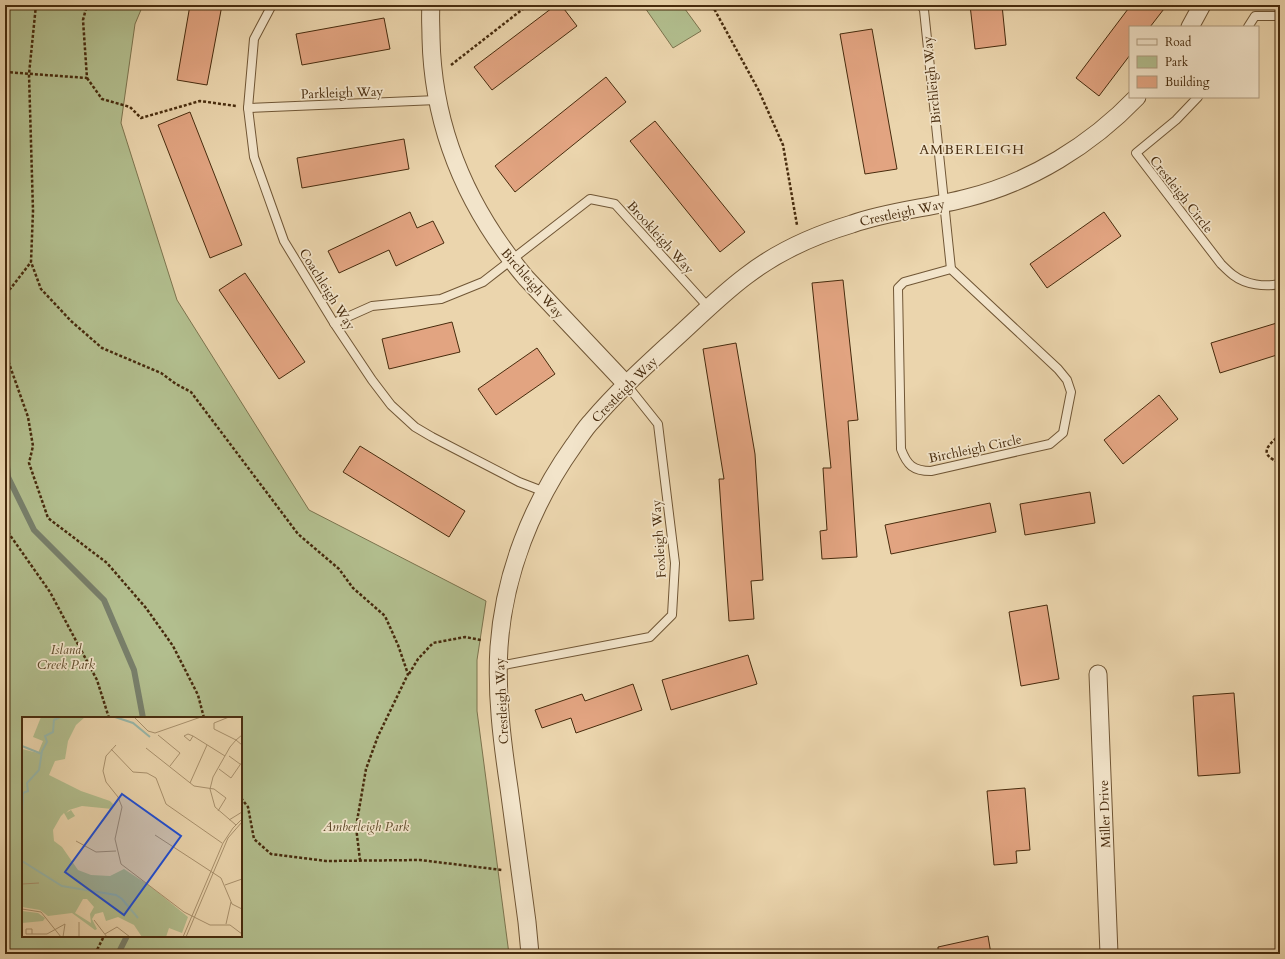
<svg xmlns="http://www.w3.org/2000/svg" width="1285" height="959" font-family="Cardo,serif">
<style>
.green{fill:#b2be8e;stroke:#7c744e;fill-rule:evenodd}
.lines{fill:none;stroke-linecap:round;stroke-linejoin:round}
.stream{stroke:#78806c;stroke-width:6}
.building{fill:#e2a481;stroke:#472b0d}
.lane-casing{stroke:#705635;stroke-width:10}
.street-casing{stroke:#705635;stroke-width:19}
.path{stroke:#472b0d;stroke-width:2.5;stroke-dasharray:3 2;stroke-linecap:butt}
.lane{stroke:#f2e4ca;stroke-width:8}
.street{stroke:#f2e4ca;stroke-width:17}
.labels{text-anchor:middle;stroke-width:3.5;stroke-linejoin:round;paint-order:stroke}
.street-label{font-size:13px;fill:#472b0d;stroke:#f2e4ca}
.park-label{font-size:13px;font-style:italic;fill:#5c4827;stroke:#f2e4ca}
.neighbourhood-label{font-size:14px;letter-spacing:1px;fill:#472b0d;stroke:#f2e4ca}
.inset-river{fill:none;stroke:#98b8ab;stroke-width:2}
.inset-road{fill:none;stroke:#a9916d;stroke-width:1}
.view{fill:#1d4ed8;fill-opacity:0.15;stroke:#1d4ed8;stroke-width:2}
.inset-edge{fill:none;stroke:#472b0d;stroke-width:2}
</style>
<rect width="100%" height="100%" fill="#ebd5ad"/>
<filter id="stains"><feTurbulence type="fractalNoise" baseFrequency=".005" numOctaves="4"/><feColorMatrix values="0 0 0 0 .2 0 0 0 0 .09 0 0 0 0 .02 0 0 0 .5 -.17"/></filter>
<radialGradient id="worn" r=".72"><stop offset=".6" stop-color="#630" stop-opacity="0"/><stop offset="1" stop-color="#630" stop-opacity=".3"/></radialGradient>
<g class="green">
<path d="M 5,5 L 143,5 L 135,24 L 121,123 L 177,300 L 309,510 L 486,601 L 477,660 L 477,711 L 509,954 L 5,954 ZM 23,718 L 241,718 L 241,936 L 23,936 Z"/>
<polygon points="643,5 682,5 701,31 673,48"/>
</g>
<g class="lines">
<g class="stream">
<polyline points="5,443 8,477 34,530 104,600 134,670 143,718"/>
<polyline points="118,954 127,936"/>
</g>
</g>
<g class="building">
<polygon points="190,5 222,5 207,85 177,80"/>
<polygon points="556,5 561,5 577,26 492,90 474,67"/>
<polygon points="970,5 1002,5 1006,45 975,49"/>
<polygon points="1131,5 1167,5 1150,27 1130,27 1130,55 1099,96 1076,78"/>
<polygon points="384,18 390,49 302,65 296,34"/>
<polygon points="872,29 897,169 865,174 840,34"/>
<polygon points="606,77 626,102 515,192 495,166"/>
<polygon points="190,112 242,245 210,258 158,125"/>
<polygon points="655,121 745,232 720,252 630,141"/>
<polygon points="404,139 409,169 302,188 297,158"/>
<polygon points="410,212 417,228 433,221 444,243 396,266 389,250 339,273 328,251"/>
<polygon points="1104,212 1121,236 1047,288 1030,264"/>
<polygon points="245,273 305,362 279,379 219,290"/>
<polygon points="843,280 858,420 848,421 857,557 822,559 820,531 827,530 823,468 831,468 812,283"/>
<polygon points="452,322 460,352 389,369 382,339"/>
<polygon points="1280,322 1280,354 1220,373 1211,343"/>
<polygon points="736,343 755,454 763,580 751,581 754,619 729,621 719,479 724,479 703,349"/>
<polygon points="537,348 555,374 496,415 478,389"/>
<polygon points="1159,395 1178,419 1123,464 1104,440"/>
<polygon points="360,446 465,511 449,537 343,472"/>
<polygon points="1090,492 1095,523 1025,535 1020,504"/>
<polygon points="990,503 996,532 891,554 885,525"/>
<polygon points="1047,605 1059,679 1021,686 1009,612"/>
<polygon points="748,655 757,684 671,710 662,680"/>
<polygon points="633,684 642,710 576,733 571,718 542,728 535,710 582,694 585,701"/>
<polygon points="1234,693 1240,773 1198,776 1193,696"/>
<polygon points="1025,788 1030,850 1016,851 1017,863 994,865 987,791"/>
<polygon points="988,936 991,954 938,954 938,947"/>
</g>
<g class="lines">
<defs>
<g id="lane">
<polyline points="272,5 254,39 248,108 254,157 284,241 334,323 372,380 391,405 415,427 432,437 519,482 545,492"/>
<polyline points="921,5 924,10 951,269"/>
<polyline points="1248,27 1255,16 1280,16"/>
<path d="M 1198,97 L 1176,120 L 1136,153 L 1221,264 C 1225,268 1229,272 1233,275 C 1246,285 1265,287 1280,284"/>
<polyline points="248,108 437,100"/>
<path d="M 951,269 L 1058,369 L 1067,380 L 1071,392 L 1063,433 L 1050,444 L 931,471 C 913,471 907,465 901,449 L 898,288 L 904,282 Z"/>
<polyline points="334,323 372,306 441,299 483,282 590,199 615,204 709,308"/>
<polyline points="499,666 650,637 672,615 675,563 658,424 626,384"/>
</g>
<g id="street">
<path d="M 431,5 C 430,16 431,27 431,38 C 433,130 467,208 526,278 L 626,384"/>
<polyline points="1190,27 1202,5"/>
<polyline points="1098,674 1109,954"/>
<path d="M 530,954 L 527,922 C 521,878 515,833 509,788 C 502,741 496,694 499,647 C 504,574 532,504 574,445 C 580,437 585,428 592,421 C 615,394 641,370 667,346 C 693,323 718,297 746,276 C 777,252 815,235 852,224 C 889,211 929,208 967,198 C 1031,182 1091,145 1137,97"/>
</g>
</defs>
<use href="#lane" class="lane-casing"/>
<use href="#street" class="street-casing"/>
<g class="path">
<polyline points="36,5 29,74 33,211 31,262 41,289 71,321 102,348 161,373 176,384 191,392 298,534 339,569 353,588 385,616 398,645 408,674 378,736 366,769 356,827 360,860"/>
<polyline points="712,5 759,91 783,145 797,225"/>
<polyline points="451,65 528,5"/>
<polyline points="5,72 87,78 83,20 87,5"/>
<polyline points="87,78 102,99 130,107 141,118 200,101 236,106"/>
<polyline points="5,293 11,288 31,262"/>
<polyline points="5,352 28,417 33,446 29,463 48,518 107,563 146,608 173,646 198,695 204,718"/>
<path d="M 1280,435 C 1267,446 1258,454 1280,463"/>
<polyline points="5,528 50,592 97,680 109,718"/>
<polyline points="409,674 418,659 433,643 465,637 481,640"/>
<polyline points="241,798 248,807 254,839 271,854 326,861 420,860 502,870"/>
<polyline points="95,954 104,936"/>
</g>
<use href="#lane" class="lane"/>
<use href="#street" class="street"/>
</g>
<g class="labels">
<g class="street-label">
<text transform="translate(931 80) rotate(-96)" y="5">Birchleigh Way</text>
<text transform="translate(342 92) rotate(-2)" y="5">Parkleigh Way</text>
<text transform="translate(1182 194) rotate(52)" y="5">Crestleigh Circle</text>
<text transform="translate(902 212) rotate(-12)" y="5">Crestleigh Way</text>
<text transform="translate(661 237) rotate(48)" y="5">Brookleigh Way</text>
<text transform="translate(533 283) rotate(49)" y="5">Birchleigh Way</text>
<text transform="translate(328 289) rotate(58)" y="5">Coachleigh Way</text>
<text transform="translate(624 389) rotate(-45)" y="5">Crestleigh Way</text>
<text transform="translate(975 448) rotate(-12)" y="5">Birchleigh Circle</text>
<text transform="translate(658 539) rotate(-94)" y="5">Foxleigh Way</text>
<text transform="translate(501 701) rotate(-93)" y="5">Crestleigh Way</text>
<text transform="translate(1104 814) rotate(-92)" y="5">Miller Drive</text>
</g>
<g class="park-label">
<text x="66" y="654">Island<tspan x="66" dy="15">Creek Park</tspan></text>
<text x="366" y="831">Amberleigh Park</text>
</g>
<g class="neighbourhood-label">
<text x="972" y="154">AMBERLEIGH</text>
</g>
</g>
<g transform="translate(22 717)">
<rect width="220" height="220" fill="#ebd5ad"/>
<path d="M 19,0 L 63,0 L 54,8 L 46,24 L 43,42 L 33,44 L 27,58 L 59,74 L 88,84 L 91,87 L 90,92 L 60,89 L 47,93 L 44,96 L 49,93 L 53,99 L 46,103 L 42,96 L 39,99 L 31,113 L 32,124 L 40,130 L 56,153 L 69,158 L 88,159 L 102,152 L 128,169 L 166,200 L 160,216 L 147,211 L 144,220 L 120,220 L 112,208 L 96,200 L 84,204 L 81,195 L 73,197 L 70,202 L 75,212 L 73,213 L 50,196 L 26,199 L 18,193 L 0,190 L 0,32 L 16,36 L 21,24 L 11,20 ZM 61,182 L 65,182 L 72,190 L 68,197 L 69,206 L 53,196 ZM 0,194 L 16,196 L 23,201 L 21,204 L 0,206 Z" fill="#b2be8e" fill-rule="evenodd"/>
<path class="inset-river" d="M 93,0 L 111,6 L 128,20M 0,29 L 20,37M 0,98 L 1,76 L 6,74 L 5,66 L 17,53 L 20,34 L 25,25 L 23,19 L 31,15 L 32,3 L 38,0M 0,144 L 40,169 L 94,178 L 100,182 L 116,201"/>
<path class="inset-road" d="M 112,0 L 126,14 L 133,16 L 179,0M 207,0 L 192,6 L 192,12 L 214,23 L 220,18M 166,17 L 171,19 L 168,24 L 162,19 ZM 136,18 L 158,36 L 148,49M 171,19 L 203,39M 94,28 L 84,39 L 81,54 L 84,65 L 96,80 L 100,90 L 93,122 L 99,147 L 162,195 L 188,208 L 208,208 L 220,217M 124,31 L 172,69 L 192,72 L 204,81 L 196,94M 89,32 L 111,55 L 125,56 L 134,61 L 144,87 L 200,126M 207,39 L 218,47M 197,52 L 209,61 L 220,45M 168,66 L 185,28M 207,103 L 220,95M 214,108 L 193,90 L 188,72 L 191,60 L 208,30 L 214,23 L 220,28M 133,118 L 199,161 L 210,187 L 220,192M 54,124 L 74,135 L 94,134M 0,167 L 17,166M 203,168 L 220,162M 0,192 L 19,195 L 39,220M 72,203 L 85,220M 204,207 L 209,185M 10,217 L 10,212 L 4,212 L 4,217 L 25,217 L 43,207 L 41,220M 83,217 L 95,210 L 108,220M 57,220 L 57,205M 161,220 L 201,126 L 211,111 L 220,102M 164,220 L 206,121 L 220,105"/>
<path class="view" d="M 100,77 L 159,119 L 102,198 L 43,155 Z"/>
<rect width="220" height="220" class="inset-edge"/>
</g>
<rect width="1285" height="959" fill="none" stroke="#ebd5ad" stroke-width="20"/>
<rect x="6" y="6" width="1273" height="947" fill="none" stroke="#472b0d" stroke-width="2"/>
<rect x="10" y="10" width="1265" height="939" fill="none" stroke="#472b0d"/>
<rect x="1129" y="26" width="130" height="72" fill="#f2e4ca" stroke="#ae9a7e"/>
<rect x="1137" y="39" width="20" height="6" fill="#f2e4ca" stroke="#ae9a7e"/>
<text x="1165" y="46" font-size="12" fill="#472b0d">Road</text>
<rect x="1137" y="56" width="20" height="12" fill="#b2be8e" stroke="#ae9a7e"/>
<text x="1165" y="66" font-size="12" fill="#472b0d">Park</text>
<rect x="1137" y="76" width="20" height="12" fill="#e2a481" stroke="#ae9a7e"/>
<text x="1165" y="86" font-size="12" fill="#472b0d">Building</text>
<rect width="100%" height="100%" filter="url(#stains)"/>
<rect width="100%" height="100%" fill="url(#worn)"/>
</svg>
